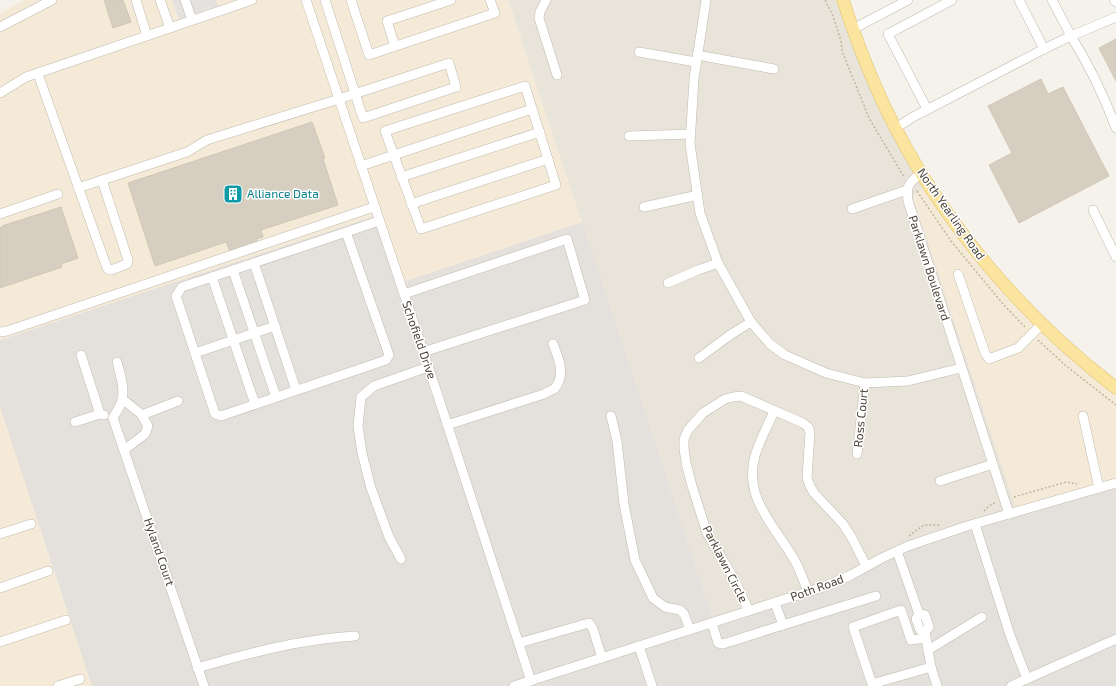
<svg xmlns="http://www.w3.org/2000/svg" width="1116" height="686" font-family="'Exo 2',sans-serif">
<style>
.residential{fill:#e8e4d9}
.commercial{fill:#f5ead7}
.industrial{fill:#e4e1dc}
.parking{fill:#e4e2df}
.building{fill:#d6cec0;stroke:#d1c7b4}
.lines{fill:none;stroke-linecap:round;stroke-linejoin:round}
.minor-casing{stroke:#c0baad;stroke-width:10}
.major-casing{stroke:#e0c26e;stroke-width:13}
.path{stroke:#c1b79f;stroke-width:1.5;stroke-dasharray:2 2;stroke-linecap:butt}
.minor{stroke:#fff;stroke-width:9}
.major{stroke:#fae49e;stroke-width:12}
.labels{text-anchor:middle;stroke-width:3;stroke-linejoin:round;paint-order:stroke}
.culture-label{font-size:12px;fill:#0d838f;stroke:#fff;text-anchor:start}
.street-label{font-size:12px;fill:#494339;stroke:#fff}
</style>
<rect width="100%" height="100%" fill="#f5f2eb"/>
<polygon class="residential" points="508,0 843,0 854,34 929,185 913,196 1017,511 843,581 715,624"/>
<g class="commercial">
<polygon points="25,0 508,0 582,222 400,283 0,340 0,13"/>
<polygon points="929,185 1023,305 1116,389 1116,481 1017,511 913,196"/>
<polygon points="0,407 26,485 92,686 0,686"/>
</g>
<polygon class="industrial" points="378,215 400,283 582,222 715,624 817,591 888,556 1116,481 1116,686 92,686 0,407 0,340"/>
<polygon class="parking" points="172,0 216,0 218,6 179,19"/>
<g class="building">
<polygon points="104,0 123,0 131,22 113,28"/>
<polygon points="1116,39 1116,81 1099,48"/>
<polygon points="1041,79 1048,94 1063,87 1109,176 1019,223 989,165 1012,153 988,106"/>
<polygon points="312,122 325,158 323,159 338,205 261,230 263,237 256,239 258,243 230,252 226,242 155,266 128,183"/>
<polygon points="61,207 78,258 61,264 62,267 0,288 0,228 2,227 2,226"/>
</g>
<g class="lines">
<defs>
<g id="minor">
<polyline points="136,0 147,36"/>
<polyline points="160,0 170,28"/>
<polyline points="185,0 192,20"/>
<polyline points="306,0 438,396 531,681"/>
<polyline points="351,0 369,55 495,13 490,0"/>
<polyline points="546,0 540,12 539,18 557,75"/>
<polyline points="706,0 694,79 690,144 700,213 718,263 751,322 770,344 785,355 826,373 865,383 908,381 961,368"/>
<polyline points="1019,0 1044,49"/>
<polyline points="1114,0 1116,2"/>
<path d="M 1116,17 L 1071,36 C 1089,65 1104,96 1116,128"/>
<polyline points="0,27 52,0"/>
<polyline points="853,29 908,0"/>
<polyline points="395,46 387,21 451,0"/>
<polyline points="639,52 696,62"/>
<polyline points="697,55 774,69"/>
<polyline points="38,74 107,268 109,270 111,270 127,264 128,260 102,180"/>
<polygon points="525,86 556,185 421,229 385,131"/>
<polyline points="0,93 26,77 252,0"/>
<polyline points="927,109 888,34 952,0"/>
<polyline points="896,128 913,117 1044,49 1071,36 1052,0"/>
<polyline points="629,136 691,134"/>
<polyline points="361,166 532,109"/>
<path d="M 921,173 C 909,183 906,185 908,201 L 1009,514"/>
<polyline points="401,177 540,132"/>
<polyline points="78,188 187,152 207,140 339,99 449,63 456,87 363,118 325,0"/>
<polyline points="411,204 548,159"/>
<polyline points="644,207 698,195"/>
<polyline points="852,209 907,190"/>
<polyline points="1093,210 1116,257"/>
<polyline points="0,214 58,194"/>
<polyline points="346,232 389,355 386,360 221,416 215,414 176,296 182,287 379,221"/>
<polyline points="254,263 296,390"/>
<polyline points="233,270 276,397"/>
<polyline points="958,274 985,353 989,359 1018,348 1042,324"/>
<polyline points="212,277 255,404"/>
<polyline points="668,283 698,270 718,263"/>
<polyline points="404,294 567,239 585,300 423,352"/>
<polyline points="0,332 7,331 374,207"/>
<polyline points="195,353 275,326"/>
<polyline points="81,355 100,414"/>
<polyline points="699,358 730,335 751,322"/>
<polyline points="122,399 141,414 148,426 145,434 124,450"/>
<path d="M 774,411 C 768,426 759,441 755,456 C 743,499 776,527 795,561 C 800,570 804,581 808,592"/>
<polyline points="142,415 178,401"/>
<polyline points="611,416 617,441 624,504 635,560 653,598 665,607 680,610 684,614 690,630"/>
<polyline points="1083,416 1099,488"/>
<polyline points="113,418 204,686"/>
<path d="M 113,418 C 116,412 121,406 122,400 C 125,388 120,374 117,362"/>
<polyline points="75,422 100,414 104,415"/>
<path d="M 447,425 L 544,394 C 547,392 553,390 555,388 C 566,375 558,356 553,344"/>
<polyline points="857,454 865,383"/>
<polyline points="940,481 993,464"/>
<polyline points="975,524 1010,635 1027,679"/>
<polyline points="0,534 31,524"/>
<polyline points="897,551 919,614"/>
<polyline points="401,559 389,537 371,488 362,453 358,426 361,397 374,386 428,367"/>
<polyline points="0,588 48,571"/>
<polyline points="749,611 734,579 707,533 692,486 686,463 684,448 684,439 688,430 703,413 725,399 733,397 741,396 803,423 808,427 810,432 807,478 810,486 814,493 843,524 852,538 866,566"/>
<polyline points="919,614 925,615 929,627 925,632 931,667 937,686"/>
<polyline points="919,614 916,619 920,630 925,632"/>
<polyline points="712,623 718,643 723,644 783,625 775,603"/>
<polyline points="783,625 876,596"/>
<polyline points="926,638 911,640 901,610 853,627 872,684 931,667"/>
<polyline points="0,642 66,620"/>
<polyline points="519,643 589,623 593,629 602,658"/>
<polyline points="639,646 652,686"/>
<polyline points="928,650 982,617"/>
<path d="M 197,668 C 249,653 302,639 355,636"/>
<polyline points="58,686 80,679"/>
<polyline points="514,686 823,587 851,575 882,558 908,546 967,526 1116,483"/>
<polyline points="1011,686 1116,639"/>
</g>
<path id="major" d="M 843,0 C 857,43 875,89 896,129 C 949,230 1026,319 1116,388"/>
</defs>
<use href="#minor" class="minor-casing"/>
<use href="#major" class="major-casing"/>
<g class="path">
<polyline points="825,0 833,16 841,41 842,51 869,118 904,177"/>
<polyline points="917,191 951,241 1003,304 1025,327"/>
<polyline points="1038,340 1065,365 1116,405"/>
<polyline points="1014,497 1066,482 1077,484"/>
<polyline points="984,511 989,506 996,502"/>
<polyline points="909,536 924,525 940,525"/>
</g>
<use href="#minor" class="minor"/>
<use href="#major" class="major"/>
</g>
<defs>
<symbol id="building-square" viewBox="-11 -11 22 22"><rect x="-9" y="-9" width="18" height="18" rx="4" fill="#0f9aa8" stroke="#fff"/><path d="M-4-6H4V6H1V3H-1V6H-4ZM-2.5-4.3h1.7v1.8h-1.7ZM.8-4.3h1.7v1.8H.8ZM-2.5-1h1.7V.8h-1.7ZM.8-1h1.7V.8H.8Z" fill="#fff"/></symbol>
</defs>
<g fill-rule="evenodd">
<use href="#building-square" x="222" y="183" width="22" height="22"/>
</g>
<g class="labels">
<g class="culture-label">
<text x="247" y="198">Alliance Data</text>
</g>
<g class="street-label">
<text transform="translate(951 214) rotate(55)" y="4">North Yearling Road</text>
<text transform="translate(929 268) rotate(72)" y="4">Parklawn Boulevard</text>
<text transform="translate(419 340) rotate(71)" y="4">Schofield Drive</text>
<text transform="translate(861 418) rotate(-84)" y="4">Ross Court</text>
<text transform="translate(159 552) rotate(71)" y="4">Hyland Court</text>
<text transform="translate(725 564) rotate(63)" y="4">Parklawn Circle</text>
<text transform="translate(817 588) rotate(-20)" y="4">Poth Road</text>
</g>
</g>
</svg>
